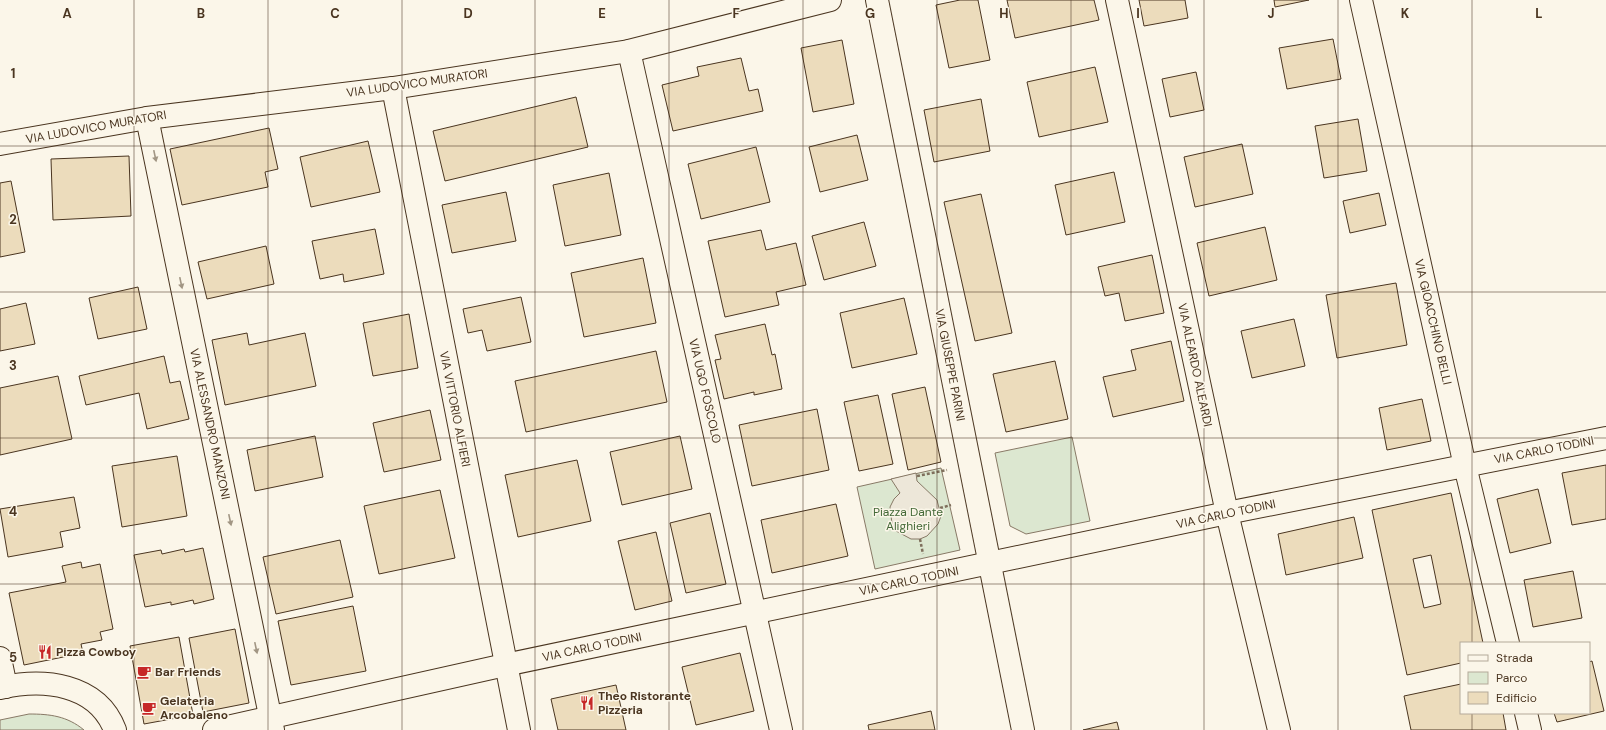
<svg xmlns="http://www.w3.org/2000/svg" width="1606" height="730" font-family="'DM Sans',sans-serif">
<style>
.green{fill:#dce7d0;stroke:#887966}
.parking{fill:#ede7d9;stroke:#887966}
.building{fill:#ecdcbc;stroke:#4a3520;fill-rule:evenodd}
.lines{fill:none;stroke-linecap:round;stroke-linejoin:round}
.minor-casing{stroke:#4a3520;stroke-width:24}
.path{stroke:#7f6f5c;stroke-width:2.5;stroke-dasharray:3 2;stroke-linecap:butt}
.minor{stroke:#fbf6e9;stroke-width:22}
.oneway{fill:#a29684}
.grid{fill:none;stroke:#4a3520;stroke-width:1;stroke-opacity:0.55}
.labels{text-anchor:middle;stroke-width:3;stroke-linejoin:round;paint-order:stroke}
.street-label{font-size:12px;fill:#4a3520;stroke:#fbf6e9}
.park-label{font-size:12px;fill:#436837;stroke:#fbf6e9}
.poi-label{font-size:12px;font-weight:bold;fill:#4a3520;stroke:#fbf6e9;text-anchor:start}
.grid-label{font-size:13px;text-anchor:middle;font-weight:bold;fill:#4a3520;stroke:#fbf6e9;stroke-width:3;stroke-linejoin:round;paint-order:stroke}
</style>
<rect width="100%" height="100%" fill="#fbf6e9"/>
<g class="green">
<polygon points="1072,437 1090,521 1026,534 1010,526 995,453"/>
<polygon points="941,468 960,550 875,569 857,487"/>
<path d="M 29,714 C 50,714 67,716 84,730 L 0,730 L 0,720 Z"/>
</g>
<polygon class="parking" points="916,473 917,481 937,500 941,516 938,524 927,536 920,539 911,539 896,531 892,524 890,507 894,499 900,493 891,479"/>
<g class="building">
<polygon points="960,0 978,0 990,60 949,68 936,5"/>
<polygon points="1007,0 1094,0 1099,20 1015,38"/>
<polygon points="1139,0 1185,0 1188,18 1144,26"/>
<polygon points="1274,0 1309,0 1275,7"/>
<polygon points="1333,39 1341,79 1287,89 1279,48"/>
<polygon points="842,40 854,104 813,112 801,48"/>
<polygon points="741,58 749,91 758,89 763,111 673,131 662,85 699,76 697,67"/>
<polygon points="1095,67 1108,122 1039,137 1027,82"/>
<polygon points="1196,72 1204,110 1170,117 1162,79"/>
<polygon points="576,97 588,147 445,181 433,131"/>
<polygon points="981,99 990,151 934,162 924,110"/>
<polygon points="1358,119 1367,171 1324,178 1315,126"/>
<polygon points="269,128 278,169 265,172 268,187 182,205 170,149"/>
<polygon points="857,135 868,180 820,192 809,147"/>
<polygon points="368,141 380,192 311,207 300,157"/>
<polygon points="1242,144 1253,194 1195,207 1184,157"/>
<polygon points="756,147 770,202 701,219 688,164"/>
<polygon points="129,156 131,216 53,220 51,159"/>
<polygon points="1114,172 1125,222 1066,235 1055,185"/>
<polygon points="609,173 621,235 565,246 553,185"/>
<polygon points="11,181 25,252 0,257 0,183"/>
<polygon points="506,192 516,241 452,253 442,205"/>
<polygon points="1379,193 1386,225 1350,233 1343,201"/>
<polygon points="981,194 1012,333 975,341 944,202"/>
<polygon points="864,222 876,266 824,280 812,236"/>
<polygon points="1265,227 1277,280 1209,296 1197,243"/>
<polygon points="375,229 384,274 344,282 343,274 320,279 312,241"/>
<polygon points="761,230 766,250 796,243 806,285 776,292 779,305 725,317 708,241"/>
<polygon points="266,246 274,284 207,299 198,262"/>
<polygon points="1152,255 1164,313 1125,321 1119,293 1105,296 1098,267"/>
<polygon points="643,258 656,323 584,337 571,273"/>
<polygon points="1396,283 1407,345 1337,358 1326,295"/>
<polygon points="138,287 147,329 98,339 89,298"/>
<polygon points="521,297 531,342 487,351 482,330 468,333 463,309"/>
<polygon points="904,298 917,354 852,368 840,313"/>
<polygon points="26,303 35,344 0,351 0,309"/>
<polygon points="409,314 418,368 373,376 363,323"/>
<polygon points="1294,319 1305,366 1252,378 1241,331"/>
<polygon points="765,324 772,355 775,354 782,389 754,395 754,392 724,399 715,360 721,359 715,335"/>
<polygon points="247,333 249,345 305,333 316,386 225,405 212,340"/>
<polygon points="1171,341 1184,401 1113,417 1103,377 1136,370 1131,350"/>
<polygon points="656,351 667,402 526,432 515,381"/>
<polygon points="164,356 170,383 180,381 189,419 147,429 139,393 86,405 79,376"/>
<polygon points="1055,361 1068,419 1006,432 993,374"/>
<polygon points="58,376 72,439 0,455 0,388"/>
<polygon points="925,387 941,462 908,470 892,394"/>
<polygon points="878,395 893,464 859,471 844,402"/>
<polygon points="1422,399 1431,441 1387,450 1379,408"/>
<polygon points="817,409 829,470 752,486 739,425"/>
<polygon points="430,410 441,460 384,472 373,423"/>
<polygon points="315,436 323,477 255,491 247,450"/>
<polygon points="680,436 692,489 622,505 610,452"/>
<polygon points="177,456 187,516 122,527 112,466"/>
<polygon points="577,460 591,521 518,537 505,475"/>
<polygon points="1606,465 1606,519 1572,525 1562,473"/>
<polygon points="1538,489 1551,543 1510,553 1497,499"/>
<polygon points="440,490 455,558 379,574 364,506"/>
<path d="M 1451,493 L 1483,643 L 1461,643 L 1461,663 L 1407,675 L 1372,510 ZM 1431,555 L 1441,604 L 1424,608 L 1413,559 Z"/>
<polygon points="74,497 80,528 60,532 63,547 8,557 0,509"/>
<polygon points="836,504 848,556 772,573 761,520"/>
<polygon points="710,513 726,584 686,593 670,523"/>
<polygon points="1354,517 1363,558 1286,575 1278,534"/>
<polygon points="656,532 672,601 635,610 618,541"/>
<polygon points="340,540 353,597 276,614 263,557"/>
<polygon points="203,548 214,599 194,604 193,600 171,605 171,602 145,607 134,555 161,550 162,554 184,549 185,552"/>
<polygon points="81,562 82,568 100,564 113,629 100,632 102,640 81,644 83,653 24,665 9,593 66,582 62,566"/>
<polygon points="1573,571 1582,618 1533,627 1524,580"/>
<polygon points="353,606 366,671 291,685 278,621"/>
<polygon points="235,629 249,703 203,712 189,638"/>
<polygon points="179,637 193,715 144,724 130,646"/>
<polygon points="740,653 754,711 696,725 682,667"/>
<polygon points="1592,661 1604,711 1557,722 1554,713 1589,713 1589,662"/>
<polygon points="1461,684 1461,713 1503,713 1506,730 1411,730 1404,696"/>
<polygon points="616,685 626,730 558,730 551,699"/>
<polygon points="931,711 935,730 869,730 868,725"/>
<polygon points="1117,722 1119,730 1083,730"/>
</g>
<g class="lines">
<defs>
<g id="minor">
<polyline points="877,0 1023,730"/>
<polyline points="1117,0 1227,513 1279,730"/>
<polyline points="1361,0 1465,466 1508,643"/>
<polyline points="629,51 781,730"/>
<polyline points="393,88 519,730"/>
<polyline points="147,118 273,730"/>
<polyline points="0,144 147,118 393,88 629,51 830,0"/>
<polyline points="0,658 6,687"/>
<path d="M 0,688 C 43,678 97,683 115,730"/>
<polyline points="1526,713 1530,730"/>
<polyline points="214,730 505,665 1227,513 1606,438"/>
</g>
</defs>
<use href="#minor" class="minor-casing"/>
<g class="path">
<polyline points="917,476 947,470"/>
<polyline points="940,508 951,505"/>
<polyline points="920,539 923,554"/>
</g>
<use href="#minor" class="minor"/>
</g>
<defs><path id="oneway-solid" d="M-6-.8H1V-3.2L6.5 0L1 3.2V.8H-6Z"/></defs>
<g class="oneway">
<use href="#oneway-solid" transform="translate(155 156) rotate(78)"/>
<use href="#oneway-solid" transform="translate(181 283) rotate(78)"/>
<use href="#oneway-solid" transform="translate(230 520) rotate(78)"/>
<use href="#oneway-solid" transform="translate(256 648) rotate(78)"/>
</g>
<path class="grid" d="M 134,0 L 134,730M 268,0 L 268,730M 402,0 L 402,730M 535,0 L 535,730M 669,0 L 669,730M 803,0 L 803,730M 937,0 L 937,730M 1071,0 L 1071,730M 1204,0 L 1204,730M 1338,0 L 1338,730M 1472,0 L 1472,643M 0,146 L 1606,146M 0,292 L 1606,292M 0,438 L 1606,438M 0,584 L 1606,584M 1472,713 L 1472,730"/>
<defs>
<symbol id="restaurant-bare" viewBox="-9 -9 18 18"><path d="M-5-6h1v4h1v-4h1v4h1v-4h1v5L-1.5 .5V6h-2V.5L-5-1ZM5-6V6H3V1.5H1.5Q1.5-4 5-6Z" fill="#c62828" stroke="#fbf6e9" stroke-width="2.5" paint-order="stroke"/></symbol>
<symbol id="cafe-bare" viewBox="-9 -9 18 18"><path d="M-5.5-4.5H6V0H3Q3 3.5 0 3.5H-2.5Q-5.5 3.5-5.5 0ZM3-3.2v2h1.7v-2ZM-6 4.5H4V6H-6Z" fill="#c62828" stroke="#fbf6e9" stroke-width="2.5" paint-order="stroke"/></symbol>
</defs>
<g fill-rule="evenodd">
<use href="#restaurant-bare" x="35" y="642" width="20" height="20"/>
<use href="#cafe-bare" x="134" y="662" width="20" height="20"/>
<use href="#restaurant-bare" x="577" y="693" width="20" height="20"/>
<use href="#cafe-bare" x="139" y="698" width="20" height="20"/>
</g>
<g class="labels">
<g class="street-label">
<text transform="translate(417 83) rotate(-8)" y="4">VIA LUDOVICO MURATORI</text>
<text transform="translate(96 127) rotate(-10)" y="4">VIA LUDOVICO MURATORI</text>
<text transform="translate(1433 322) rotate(77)" y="4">VIA GIOACCHINO BELLI</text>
<text transform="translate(950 365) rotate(79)" y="4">VIA GIUSEPPE PARINI</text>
<text transform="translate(1195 365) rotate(78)" y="4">VIA ALEARDO ALEARDI</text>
<text transform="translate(705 391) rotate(77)" y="4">VIA UGO FOSCOLO</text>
<text transform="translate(455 409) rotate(79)" y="4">VIA VITTORIO ALFIERI</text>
<text transform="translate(210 424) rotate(78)" y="4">VIA ALESSANDRO MANZONI</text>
<text transform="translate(1544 450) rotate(-11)" y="4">VIA CARLO TODINI</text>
<text transform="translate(1226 514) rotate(-12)" y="4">VIA CARLO TODINI</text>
<text transform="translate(909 581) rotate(-12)" y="4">VIA CARLO TODINI</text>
<text transform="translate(592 647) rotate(-12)" y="4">VIA CARLO TODINI</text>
</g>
<g class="park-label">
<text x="908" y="516">Piazza Dante<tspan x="908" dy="14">Alighieri</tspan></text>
</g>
<g class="poi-label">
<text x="56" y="656">Pizza Cowboy</text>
<text x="155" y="676">Bar Friends</text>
<text x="598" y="700">Theo Ristorante<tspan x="598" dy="14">Pizzeria</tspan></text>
<text x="160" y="705">Gelateria<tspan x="160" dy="14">Arcobaleno</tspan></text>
</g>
</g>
<g class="grid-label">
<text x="67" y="18">A</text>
<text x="201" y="18">B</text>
<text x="335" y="18">C</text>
<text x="468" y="18">D</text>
<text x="602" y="18">E</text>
<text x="736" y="18">F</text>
<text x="870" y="18">G</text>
<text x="1004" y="18">H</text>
<text x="1138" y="18">I</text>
<text x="1271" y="18">J</text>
<text x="1405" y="18">K</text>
<text x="1539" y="18">L</text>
<text x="13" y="78">1</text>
<text x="13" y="224">2</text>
<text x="13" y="370">3</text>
<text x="13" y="516">4</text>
<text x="13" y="662">5</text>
</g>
<rect x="1460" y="642" width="130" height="72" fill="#fbf6e9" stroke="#b4a999"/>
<rect x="1468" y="655" width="20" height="6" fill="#fbf6e9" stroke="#b4a999"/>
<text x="1496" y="662" font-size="12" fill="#4a3520">Strada</text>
<rect x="1468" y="672" width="20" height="12" fill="#dce7d0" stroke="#b4a999"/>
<text x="1496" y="682" font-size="12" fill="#4a3520">Parco</text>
<rect x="1468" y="692" width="20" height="12" fill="#ecdcbc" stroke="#b4a999"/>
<text x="1496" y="702" font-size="12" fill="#4a3520">Edificio</text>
</svg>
